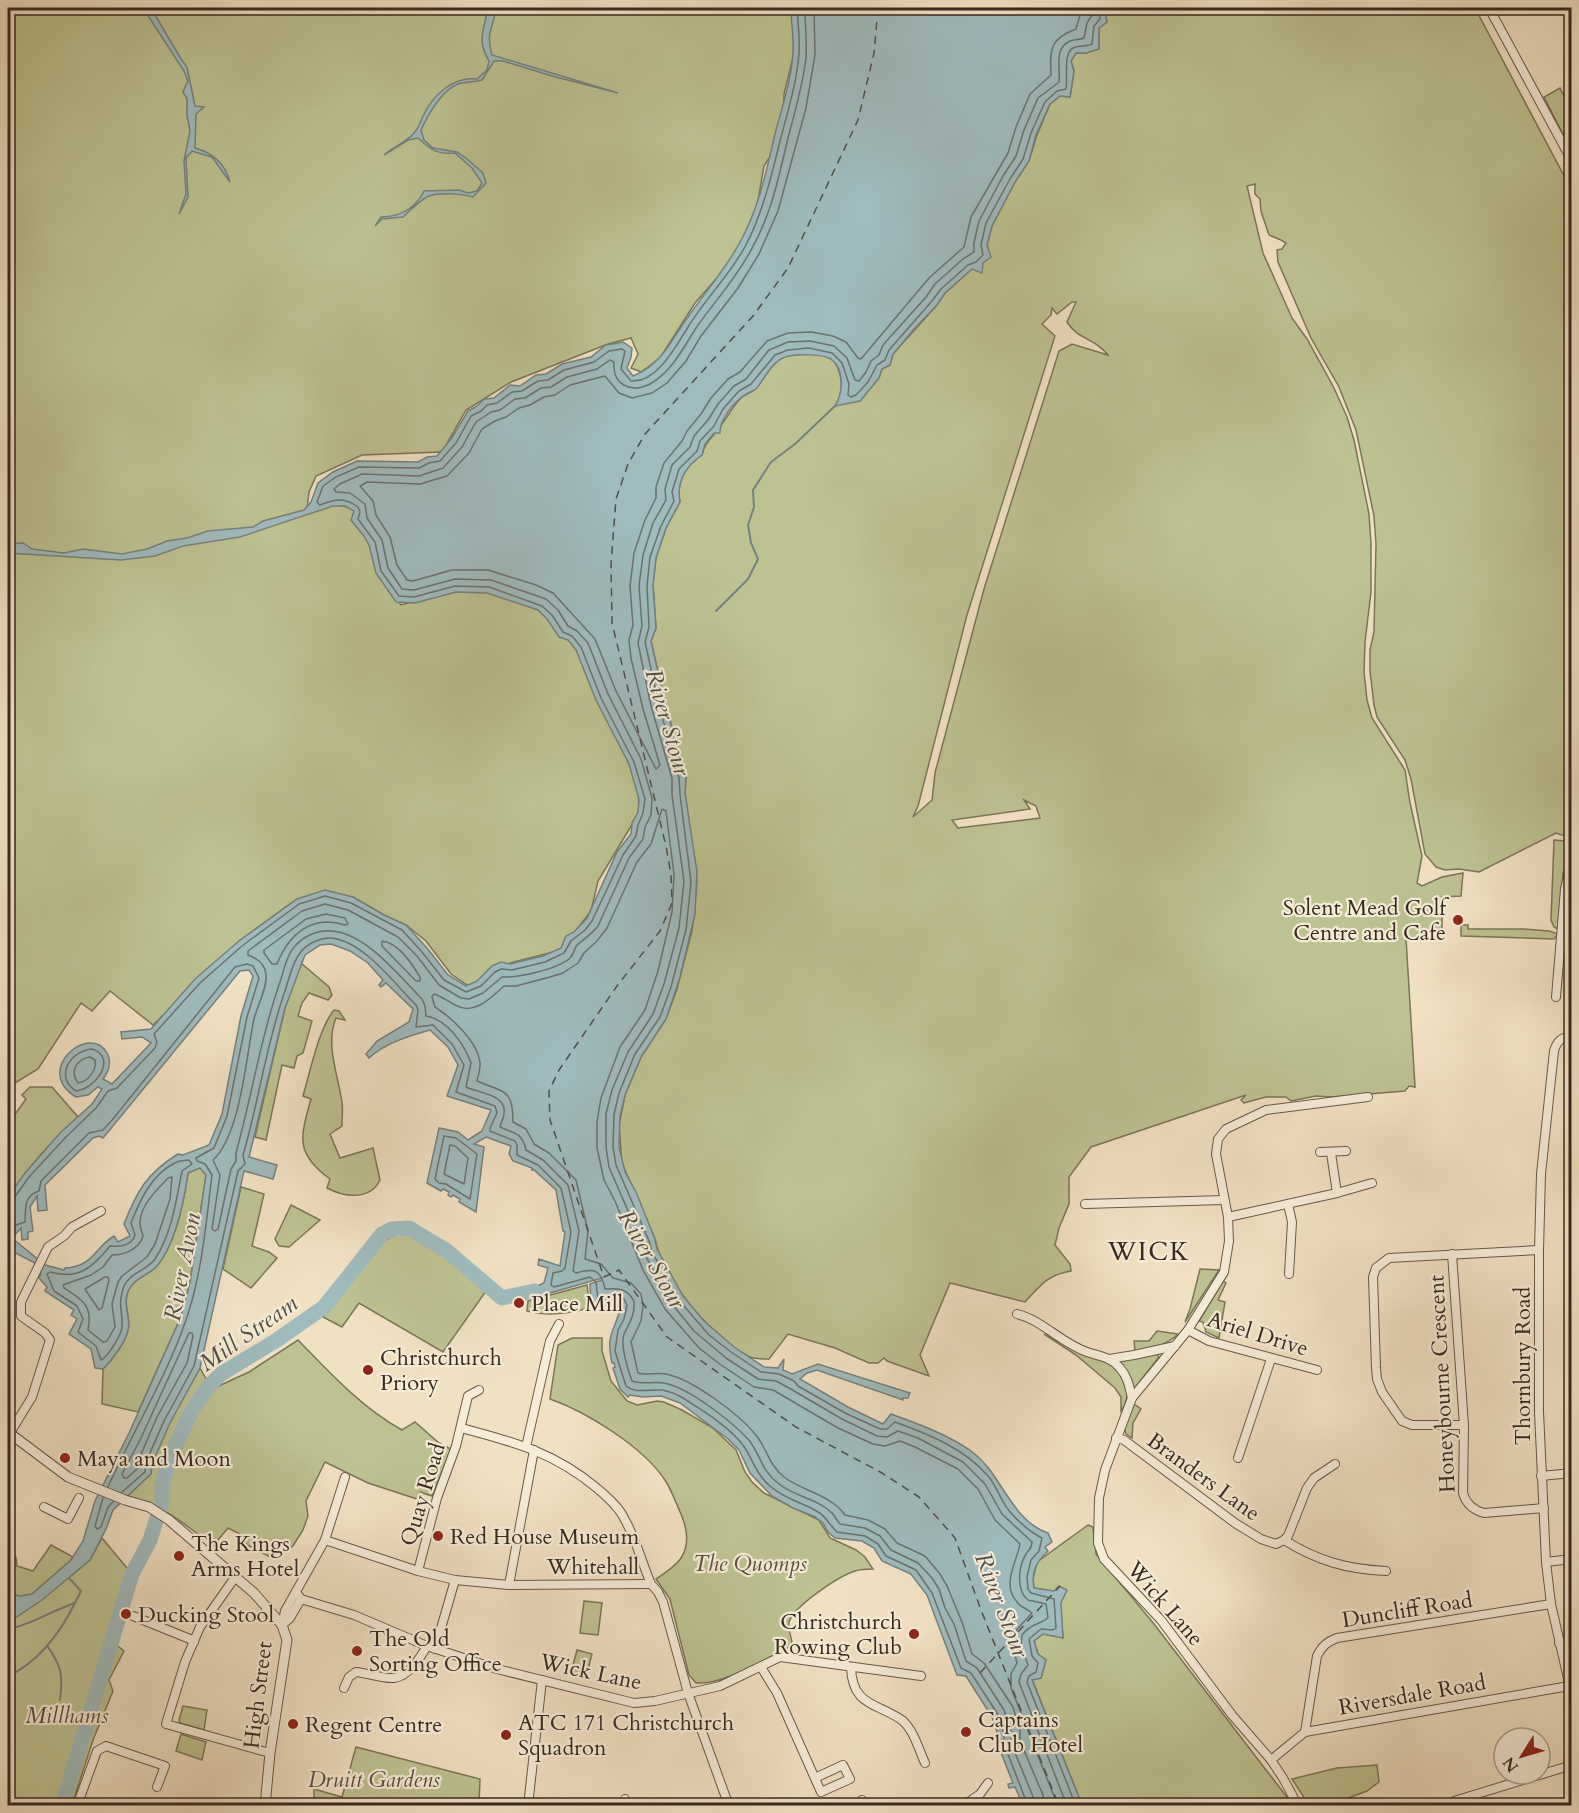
<svg xmlns="http://www.w3.org/2000/svg" width="1579" height="1813" font-family="Cardo,serif">
<style>
.green{fill:#bec291;stroke:#7a7658;stroke-width:1.5;fill-rule:evenodd}
.water{fill:#9fbbbe;stroke:#75817f;stroke-width:1.5;fill-rule:evenodd}
.lines{fill:none;stroke-linecap:round;stroke-linejoin:round}
.shore{stroke:#6b726f;stroke-width:1.5}
.stream{stroke:#75817f;stroke-width:2}
.river{stroke:#9fbbbe;stroke-width:15}
.ferry{stroke:#514e48;stroke-width:1.5;stroke-dasharray:8 6;stroke-linecap:butt}
.minor-casing{stroke:#665849;stroke-width:10}
.tertiary-casing{stroke:#665849;stroke-width:11}
.minor{stroke:#f6ecd8;stroke-width:8}
.tertiary{stroke:#f6ecd8;stroke-width:9}
.poi-dot{fill:#8f2418;stroke:#f6ecd8;stroke-width:2}
.labels{text-anchor:middle;stroke-width:4.5;stroke-linejoin:round;paint-order:stroke}
.poi-label{font-size:22px;fill:#372a20;stroke:#f6ecd8;text-anchor:start}
.street-label{font-size:22px;fill:#372a20;stroke:#f6ecd8}
.park-label{font-size:22px;font-style:italic;fill:#59503c;stroke:#f6ecd8}
.water-label{font-size:24px;font-style:italic;fill:#514e48;stroke:#f6ecd8}
.quarter-label{font-size:26px;letter-spacing:1.5px;fill:#372a20;stroke:#f6ecd8}
</style>
<rect width="100%" height="100%" fill="#f1e1c3"/>
<filter id="stains"><feTurbulence type="fractalNoise" baseFrequency=".00333" numOctaves="4"/><feColorMatrix values="0 0 0 0 .2 0 0 0 0 .09 0 0 0 0 .02 0 0 0 .5 -.17"/></filter>
<radialGradient id="worn" r=".72"><stop offset=".6" stop-color="#630" stop-opacity="0"/><stop offset="1" stop-color="#630" stop-opacity=".3"/></radialGradient>
<g class="green">
<polygon points="8,8 805,8 784,94 784,135 764,166 755,218 731,262 695,303 660,358 641,372 631,368 638,354 631,338 608,344 511,382 466,410 442,452 362,455 316,476 309,492 307,509 331,504 354,508 369,537 378,576 401,605 453,590 490,591 534,602 572,640 618,736 638,787 639,813 598,881 591,911 561,950 510,963 476,991 451,974 426,941 406,925 384,915 353,897 297,899 239,941 153,1025 110,991 92,1011 81,1003 38,1069 10,1086 8,1084"/>
<path d="M 1104,8 L 1475,8 L 1571,189 L 1571,838 L 1556,833 L 1479,872 L 1459,869 L 1445,870 L 1436,867 L 1425,854 L 1411,779 L 1405,760 L 1377,717 L 1374,705 L 1370,671 L 1370,650 L 1374,632 L 1376,544 L 1374,516 L 1356,430 L 1339,387 L 1311,338 L 1278,262 L 1277,250 L 1282,249 L 1286,243 L 1281,240 L 1269,235 L 1261,211 L 1260,199 L 1255,194 L 1255,184 L 1247,186 L 1263,253 L 1292,318 L 1307,339 L 1333,386 L 1347,417 L 1354,440 L 1369,514 L 1371,543 L 1371,592 L 1365,642 L 1364,672 L 1367,700 L 1372,718 L 1405,770 L 1410,803 L 1422,856 L 1417,883 L 1422,886 L 1442,877 L 1463,873 L 1461,896 L 1442,897 L 1442,940 L 1406,938 L 1415,1087 L 1409,1086 L 1405,1091 L 1332,1097 L 1316,1096 L 1291,1101 L 1286,1097 L 1266,1097 L 1244,1103 L 1241,1100 L 1246,1095 L 1091,1147 L 1069,1177 L 1069,1204 L 1059,1228 L 1055,1245 L 1070,1264 L 1071,1271 C 1047,1275 1041,1285 1025,1302 L 950,1283 L 920,1355 L 929,1376 L 887,1361 L 884,1358 L 878,1363 L 869,1363 L 835,1348 L 788,1334 L 769,1359 C 763,1359 756,1359 750,1357 C 714,1341 662,1278 655,1239 L 622,1163 L 619,1125 L 625,1095 L 641,1057 L 666,1019 L 677,989 L 692,931 L 697,882 L 685,793 L 686,777 L 665,703 L 651,641 L 656,628 L 653,585 L 656,558 L 666,528 L 680,502 C 676,481 686,466 702,455 C 705,442 712,438 719,428 C 727,418 732,407 741,398 C 745,394 752,393 756,388 C 764,380 769,366 780,359 C 789,353 820,353 830,358 C 841,365 843,386 841,397 L 860,401 L 879,378 L 882,369 L 890,365 L 893,354 L 937,305 L 945,293 L 972,269 L 990,257 L 987,245 L 992,226 L 1015,182 L 1029,161 L 1037,135 L 1050,104 L 1060,96 L 1070,97 L 1074,71 L 1071,61 L 1076,53 L 1086,53 L 1099,49 L 1099,28 L 1107,22 ZM 1072,302 L 1076,302 L 1067,322 C 1079,341 1094,337 1108,355 L 1072,344 L 1059,351 L 984,589 L 935,773 L 932,800 L 913,817 L 918,806 L 967,615 L 1055,336 L 1042,324 L 1051,315 L 1052,308 L 1057,314 ZM 1024,800 L 1036,806 L 1040,818 L 958,828 L 952,820 L 1030,809 Z"/>
<polygon points="1560,88 1571,110 1571,150 1544,97"/>
<polygon points="1554,840 1565,841 1572,845 1571,851 1563,874 1558,929 1554,927 1551,920"/>
<polygon points="1461,925 1468,925 1468,929 1523,929 1549,931 1558,934 1554,939 1461,936"/>
<polygon points="301,963 329,987 332,995 328,1000 309,993 302,1003 298,1016 312,1021 303,1053 297,1056 294,1068 282,1065 266,1140 255,1137 285,1008"/>
<path d="M 334,1010 L 339,1011 L 345,1020 L 336,1018 C 325,1044 338,1075 342,1102 C 343,1110 342,1118 342,1126 L 330,1134 L 340,1158 L 373,1148 L 380,1180 C 370,1201 344,1197 327,1188 L 330,1179 C 295,1153 300,1138 311,1099 L 303,1096 C 310,1072 319,1028 334,1010 Z"/>
<path d="M 30,1087 L 52,1087 L 78,1117 C 51,1141 28,1168 8,1197 L 8,1124 L 26,1099 L 22,1095 Z"/>
<path d="M 200,1167 L 206,1175 L 190,1283 L 180,1319 L 138,1412 L 102,1404 L 103,1369 C 111,1361 126,1342 128,1330 C 132,1317 119,1300 132,1285 C 138,1277 150,1274 157,1266 C 176,1243 184,1201 188,1173 Z"/>
<polygon points="241,1187 264,1194 252,1246 269,1252 277,1258 251,1288 223,1269"/>
<polygon points="291,1205 320,1220 289,1247 279,1246 275,1239"/>
<polygon points="402,1231 438,1250 491,1284 443,1352 359,1303 342,1327 323,1317 382,1242"/>
<polygon points="1200,1269 1219,1270 1185,1322 1190,1309"/>
<polygon points="1223,1281 1226,1283 1218,1300 1225,1302 1219,1338 1206,1332 1203,1322 1199,1321"/>
<path d="M 587,1285 L 590,1308 C 568,1313 549,1317 527,1311 L 528,1301 Z"/>
<path d="M 1157,1331 L 1178,1334 C 1166,1346 1151,1348 1135,1351 L 1134,1341 L 1149,1341 Z"/>
<path d="M 1044,1334 C 1057,1340 1069,1347 1082,1354 C 1091,1358 1100,1358 1109,1362 C 1126,1372 1133,1395 1121,1411 L 1121,1397 L 1115,1388 L 1076,1355 Z"/>
<path d="M 572,1338 L 602,1338 L 602,1351 L 611,1381 L 627,1401 L 637,1405 L 657,1401 L 664,1402 L 682,1410 L 713,1428 L 736,1450 L 745,1472 L 752,1482 L 764,1493 L 819,1520 L 830,1538 L 856,1550 L 865,1557 L 873,1569 C 867,1569 861,1569 855,1571 C 839,1576 794,1606 789,1622 C 787,1630 792,1636 792,1644 L 788,1648 C 762,1660 724,1685 696,1683 L 689,1675 L 670,1599 L 656,1579 C 665,1573 675,1567 681,1558 C 690,1544 687,1529 681,1514 C 676,1503 672,1491 665,1480 C 643,1447 587,1412 550,1399 L 558,1345 Z"/>
<path d="M 298,1340 C 330,1373 362,1408 402,1430 L 415,1422 L 439,1443 L 451,1449 L 432,1496 L 420,1492 L 417,1499 L 368,1483 L 325,1462 L 306,1501 L 308,1516 L 303,1530 L 293,1546 L 274,1559 L 247,1545 L 242,1535 L 228,1528 L 213,1546 C 186,1525 161,1503 126,1496 L 151,1474 C 152,1446 185,1394 200,1368 L 212,1389 L 249,1372 Z"/>
<polygon points="1156,1353 1159,1357 1134,1389 1118,1364 1118,1360"/>
<polygon points="1134,1404 1141,1409 1133,1423 1132,1438 1126,1434 1124,1428"/>
<polygon points="1088,1525 1093,1527 1096,1554 1154,1624 1293,1805 1082,1805 1032,1679 1041,1678 1046,1660 1038,1654 1034,1641 1043,1634 1063,1637 1060,1603 1054,1592 1034,1588 1033,1579 1037,1562"/>
<polygon points="102,1538 132,1574 114,1643 124,1651 109,1680 113,1691 93,1740 72,1805 8,1805 8,1617 15,1618 42,1599 90,1560"/>
<polygon points="51,1545 73,1557 71,1560 32,1594 21,1596 8,1594 8,1554 16,1557 17,1566 33,1571"/>
<polygon points="584,1601 602,1603 598,1635 580,1633"/>
<polygon points="577,1650 592,1654 586,1677 571,1673"/>
<polygon points="183,1706 207,1710 204,1730 180,1723 179,1720"/>
<polygon points="181,1734 206,1742 202,1760 176,1751"/>
<polygon points="356,1747 480,1779 479,1805 314,1805 314,1789 342,1797"/>
<polygon points="1377,1765 1379,1782 1367,1791 1330,1805 1309,1805 1292,1779 1337,1768"/>
</g>
<g class="water">
<path d="M 124,8 L 151,8 L 181,59 L 187,67 L 195,106 L 204,107 L 196,114 L 195,148 C 213,153 225,163 230,182 L 212,157 L 192,151 L 186,158 L 188,197 L 179,214 L 186,194 L 184,161 L 190,131 L 187,115 L 187,99 L 183,92 L 188,81 L 184,71 L 145,11 Z"/>
<path d="M 487,8 L 496,8 C 494,28 485,31 492,55 L 618,93 L 552,76 L 503,61 L 494,61 L 482,80 C 475,82 464,82 458,84 C 441,91 428,115 421,130 L 424,140 L 433,148 L 457,152 L 466,158 L 483,173 L 486,183 L 473,197 C 462,194 440,192 429,196 C 423,198 408,212 403,217 L 382,219 L 375,226 L 381,217 C 400,217 416,208 424,191 L 459,190 L 468,193 L 477,191 L 482,183 L 472,168 L 455,153 C 437,155 430,149 418,138 L 408,140 L 384,155 C 393,147 407,142 414,133 C 419,128 420,122 423,116 C 433,95 453,76 477,79 L 487,70 L 489,61 C 475,37 486,30 487,8 Z"/>
<path d="M 791,8 L 1104,8 L 1107,22 L 1099,28 L 1099,49 L 1086,53 L 1076,53 L 1071,61 L 1074,71 L 1070,97 L 1060,96 L 1050,104 L 1036,135 L 1029,161 L 1015,182 L 992,226 L 987,245 L 991,257 L 983,263 L 982,273 L 972,269 L 945,293 L 937,305 L 914,329 L 893,354 L 890,365 L 882,369 L 879,378 L 860,401 L 835,406 C 843,393 845,369 831,359 C 823,354 798,354 789,356 C 773,359 766,376 757,388 C 754,391 749,392 745,395 C 735,401 719,420 720,433 L 714,433 L 705,444 L 702,455 C 686,466 676,481 680,502 L 666,528 L 656,558 L 653,585 L 656,628 L 651,641 L 665,703 L 686,777 L 685,793 L 697,872 L 695,914 L 680,977 L 666,1019 L 641,1057 L 625,1095 L 620,1116 L 619,1147 L 625,1172 L 636,1192 L 655,1239 L 657,1249 L 683,1296 L 704,1321 L 734,1347 L 764,1367 L 778,1368 L 784,1359 L 783,1370 L 792,1374 L 818,1364 L 910,1393 L 908,1398 L 903,1398 L 903,1400 L 817,1370 L 807,1373 L 800,1379 L 848,1407 L 883,1424 L 891,1414 C 918,1424 947,1434 971,1451 C 1002,1473 1010,1520 1048,1533 L 1052,1542 L 1045,1547 L 1048,1551 C 1036,1562 1031,1572 1034,1588 L 1054,1591 L 1059,1586 L 1067,1590 L 1061,1603 L 1063,1638 L 1043,1634 L 1034,1641 L 1038,1654 L 1046,1660 L 1041,1678 L 1032,1680 L 1082,1805 L 1023,1805 L 1015,1787 L 1009,1788 L 1008,1784 L 1013,1783 L 998,1745 L 998,1735 L 992,1717 L 966,1676 L 957,1675 L 927,1595 L 911,1574 L 882,1561 L 874,1548 L 862,1541 L 835,1538 L 828,1532 L 823,1523 L 815,1517 L 793,1508 L 772,1496 L 750,1473 L 739,1450 L 728,1439 L 680,1403 L 661,1396 L 643,1397 L 630,1395 L 628,1397 L 620,1389 L 613,1368 L 615,1367 L 614,1363 L 612,1363 C 605,1332 616,1331 621,1305 L 615,1301 L 610,1303 L 610,1304 L 599,1306 L 591,1304 L 590,1284 L 602,1280 L 602,1278 L 533,1298 L 523,1299 L 523,1297 L 533,1292 L 516,1296 L 515,1293 L 524,1292 L 544,1283 L 548,1268 L 538,1265 L 539,1259 L 560,1266 L 565,1232 L 563,1231 L 556,1190 L 533,1169 L 532,1171 L 532,1168 L 513,1161 L 509,1154 L 511,1146 L 486,1137 L 474,1144 L 484,1147 L 476,1212 L 459,1202 L 460,1199 L 453,1195 L 451,1197 L 448,1195 L 449,1192 L 443,1189 L 441,1191 L 427,1183 L 439,1128 L 458,1132 L 468,1140 L 482,1131 L 491,1110 L 447,1096 L 458,1065 L 448,1047 L 430,1030 C 409,1036 385,1043 369,1058 L 366,1054 L 377,1041 L 409,1022 L 413,1009 L 386,983 L 381,987 L 379,985 L 383,980 L 368,963 L 350,951 L 331,944 L 320,945 L 305,955 L 285,1008 L 249,1157 L 277,1165 L 273,1179 L 244,1171 L 200,1368 L 170,1423 L 152,1464 L 151,1474 L 113,1510 L 106,1529 L 90,1560 L 42,1600 L 15,1618 L 8,1617 L 8,1594 L 21,1596 L 32,1594 L 71,1560 L 83,1541 L 95,1501 L 129,1433 L 180,1319 L 190,1283 L 206,1175 L 200,1168 L 188,1173 C 184,1201 176,1243 157,1266 C 150,1274 138,1277 132,1285 C 119,1300 132,1317 128,1330 C 126,1342 111,1361 103,1369 L 95,1368 L 91,1349 L 69,1334 L 77,1319 L 71,1315 L 74,1310 L 45,1291 L 47,1287 L 39,1278 L 41,1274 L 35,1263 L 10,1250 L 8,1253 L 8,1197 L 25,1173 L 60,1133 L 92,1104 L 102,1089 L 98,1087 L 88,1095 L 76,1097 C 32,1070 90,1022 107,1053 C 112,1062 109,1071 103,1079 L 112,1084 L 151,1043 L 142,1037 L 122,1039 L 121,1032 L 151,1029 L 195,979 L 239,941 L 297,899 L 325,890 L 353,897 L 384,915 L 406,925 L 427,948 L 448,975 L 466,986 L 477,981 L 492,966 L 501,962 L 510,964 L 543,956 L 561,948 L 566,936 L 574,932 L 587,918 L 617,852 L 631,834 L 632,823 L 638,812 L 639,799 L 629,764 L 596,700 L 576,650 L 568,640 L 559,637 L 547,619 L 538,610 L 487,593 L 456,592 L 415,603 L 396,602 L 376,573 L 369,545 L 364,536 L 351,520 L 354,511 L 345,506 L 333,506 L 240,537 L 183,546 L 155,556 L 121,560 L 8,553 L 8,544 L 23,543 L 32,549 L 64,553 L 83,549 L 122,554 L 147,549 L 167,541 L 187,538 L 208,531 L 253,527 L 263,521 L 304,510 L 311,502 L 318,483 L 333,472 L 357,461 L 418,462 L 427,457 L 437,456 L 451,439 L 468,411 L 477,406 L 484,399 L 494,398 L 510,385 L 520,386 L 536,375 L 546,374 L 562,364 L 591,357 L 606,345 L 623,342 L 632,348 L 631,357 L 627,368 L 633,376 C 662,365 671,340 688,317 C 705,292 726,269 740,242 C 758,210 766,173 774,138 C 781,110 791,82 793,53 C 794,38 791,23 791,8 ZM 249,970 L 253,976 L 241,1016 L 222,1114 L 209,1145 L 183,1155 L 178,1154 C 147,1173 137,1191 124,1224 L 130,1236 L 118,1242 L 114,1236 C 94,1248 93,1267 65,1268 L 64,1270 L 45,1265 L 12,1238 L 21,1228 L 22,1240 L 28,1239 L 28,1232 L 33,1231 L 30,1207 L 37,1196 L 38,1211 L 47,1210 L 45,1185 L 93,1138 L 99,1136 L 103,1138 L 240,971 Z"/>
</g>
<g class="lines">
<g class="shore">
<path d="M 805,8 C 805,24 807,41 806,58 C 803,85 795,111 788,138 C 779,176 771,216 751,250 C 737,277 716,300 698,325 C 684,346 673,371 650,384 C 630,394 612,384 614,362 L 610,360 L 597,369 L 567,377 L 551,387 L 541,388 L 525,398 L 515,399 L 500,410 L 491,412 L 476,422 L 462,447 L 443,468 L 419,476 L 362,474 L 340,484 L 334,489 L 336,492 L 350,493 L 365,504 L 367,518 L 382,540 L 388,568 L 402,589 L 414,590 L 455,579 L 491,580 L 546,599 L 558,610 L 568,626 L 577,631 L 588,643 L 608,694 L 641,759 L 652,798 L 651,815 L 645,827 L 643,839 L 629,858 L 598,926 C 592,934 584,939 577,945 C 574,949 574,954 570,958 C 558,969 518,978 502,977 L 483,993 L 469,999 L 461,998 L 439,985 L 417,956 L 398,937 L 348,910 L 325,904 L 302,911 L 248,951 L 248,955 C 256,958 265,964 266,974 C 268,986 257,1007 254,1019 C 246,1056 241,1134 213,1160 L 220,1175 L 212,1229 L 215,1231 L 218,1229 L 231,1169 L 236,1161 L 236,1153 C 252,1095 261,1036 281,979 C 284,969 287,954 295,946 C 304,936 319,929 332,931 C 367,934 399,976 422,999 L 425,1006 L 426,1016 C 447,1019 464,1044 471,1063 L 466,1087 C 477,1093 507,1094 504,1113 C 504,1119 501,1122 500,1127 C 515,1134 522,1132 526,1150 L 543,1160 L 568,1185 L 579,1231 L 573,1271 L 576,1273 C 594,1268 601,1269 605,1289 C 618,1288 627,1288 634,1301 C 635,1315 630,1322 624,1334 C 620,1344 628,1371 632,1381 C 643,1385 653,1381 664,1383 C 688,1387 731,1421 748,1439 C 761,1454 760,1470 779,1484 C 796,1497 818,1499 832,1513 C 835,1516 837,1521 840,1524 L 865,1528 L 880,1536 L 891,1550 L 918,1563 L 932,1578 L 939,1589 L 945,1608 L 954,1624 L 966,1661 L 977,1668 L 1004,1710 L 1011,1731 L 1011,1743 L 1034,1799 L 1035,1806"/>
<path d="M 814,8 L 815,55 L 806,108 L 778,211 L 759,254 L 738,288 L 701,336 L 686,361 L 667,383 L 652,393 L 632,398 L 619,393 L 605,376 L 570,385 L 555,395 L 544,397 L 530,405 L 519,408 L 506,417 L 495,421 L 482,429 L 469,453 L 447,476 L 420,484 L 367,482 L 360,486 L 373,501 L 376,515 L 390,537 L 397,565 L 407,580 L 413,581 L 452,570 L 488,570 L 536,585 L 553,593 L 595,639 L 616,691 L 656,769 L 660,765 L 643,709 L 631,658 L 629,640 L 633,625 L 630,586 L 634,553 L 645,520 L 656,498 L 656,487 L 664,463 L 682,441 L 687,431 L 701,414 L 711,398 L 728,379 L 740,372 L 767,341 L 788,333 L 811,332 L 833,336 L 846,342 L 858,358 L 861,359 L 929,278 L 964,247 L 971,217 L 1008,153 L 1016,127 L 1030,94 L 1051,75 C 1050,50 1049,39 1076,29 L 1082,8"/>
<path d="M 326,914 L 345,918 L 348,924 L 345,925 C 312,914 289,934 277,964 L 272,964 L 264,953 L 264,950 L 306,919 Z"/>
<path d="M 382,941 C 399,943 412,964 420,977 L 420,981 L 416,981 L 382,946 Z"/>
<path d="M 92,1049 C 118,1057 96,1089 76,1091 C 54,1077 70,1051 92,1049 Z"/>
<path d="M 90,1057 L 95,1060 C 97,1070 88,1082 78,1083 C 69,1071 77,1059 90,1057 Z"/>
<polygon points="444,1136 456,1138 477,1154 470,1199 446,1184 439,1183 435,1179"/>
<polygon points="450,1145 455,1146 468,1158 464,1184 444,1174"/>
<path d="M 189,1160 L 192,1164 L 182,1171 C 176,1201 172,1233 155,1259 C 147,1270 129,1274 124,1286 C 117,1307 123,1309 122,1327 C 122,1334 107,1358 101,1360 L 96,1346 L 78,1332 L 83,1319 L 77,1306 L 54,1291 L 47,1274 L 50,1272 C 79,1280 92,1268 110,1246 C 119,1247 132,1246 135,1235 L 131,1223 C 140,1200 152,1174 175,1163 C 180,1160 184,1161 189,1160 Z"/>
<path d="M 172,1177 L 170,1199 L 155,1244 L 147,1257 L 122,1276 L 118,1282 L 112,1304 L 115,1327 L 107,1341 L 103,1342 L 88,1330 C 93,1306 83,1300 64,1288 L 63,1285 L 91,1275 L 103,1267 L 112,1255 C 125,1255 139,1249 143,1236 C 142,1231 139,1226 140,1222 C 141,1204 157,1190 168,1178 Z"/>
<path d="M 8,1200 L 14,1198 L 29,1177 L 65,1138 L 96,1108 L 108,1091 L 117,1088 L 155,1048 L 157,1042 L 154,1034 L 200,983 L 242,946 L 299,904 L 325,896 L 351,903 L 402,930 L 422,952 L 444,980 L 466,992 L 481,986 L 495,972 L 501,969 L 512,970 L 545,962 L 564,953 L 571,941 L 585,930 L 592,921 L 623,855 L 636,836 L 638,825 L 643,813 L 645,799 L 634,762 L 601,698 L 581,647 L 572,636 L 563,632 L 552,615 L 542,606 L 489,587 L 455,586 L 414,597 L 399,596 L 381,571 L 375,542 L 358,519 L 360,512 L 358,507 C 345,497 335,499 320,505 L 317,502 L 323,486 L 336,477 L 359,467 L 419,468 L 429,463 L 440,461 L 456,443 L 471,416 L 481,411 L 487,405 L 497,403 L 512,392 L 522,391 L 538,381 L 548,380 L 564,370 L 594,362 L 609,351 L 622,349 L 625,351 L 621,369 L 631,381 C 657,383 676,346 688,327 C 705,299 730,275 746,245 C 763,212 772,174 781,137 C 788,110 797,82 799,53 C 800,38 798,23 797,8"/>
<path d="M 8,1234 L 16,1225 L 25,1222 C 26,1209 23,1196 39,1191 L 41,1181 L 89,1133 L 103,1130 L 113,1119 L 235,967 L 247,964 L 253,966 L 259,978 L 247,1017 L 227,1116 L 214,1148 L 196,1158 L 197,1161 L 205,1164 L 212,1175 C 206,1223 202,1274 186,1320 C 166,1378 133,1431 108,1487"/>
<polygon points="105,1277 108,1277 109,1280 102,1308 99,1310 85,1289"/>
<polygon points="189,1333 192,1333 193,1336 187,1363 157,1417 139,1459 138,1468 127,1478 124,1478 122,1474 141,1438"/>
<path d="M 122,1492 L 145,1472 L 146,1462 L 164,1421 L 194,1366 L 238,1171 L 245,1164 L 243,1155 C 259,1101 266,1044 285,991 C 289,979 292,963 300,953 C 306,944 321,937 332,938 C 364,942 394,983 416,1005 L 418,1010 L 416,1027 L 433,1025 L 452,1044 L 464,1065 L 456,1092 L 495,1106 L 497,1113 L 490,1128 L 490,1131 L 515,1141 L 517,1145 L 517,1155 L 538,1165 L 561,1188 L 571,1232 L 565,1268 L 562,1271 L 553,1273 L 551,1285 L 554,1287 L 590,1277 L 596,1282 L 598,1299 L 615,1295 L 624,1299 L 627,1305 L 624,1319 L 618,1330 L 615,1351 L 626,1386 C 636,1394 650,1389 662,1390 C 668,1391 678,1395 683,1398 C 702,1410 733,1429 745,1448 C 753,1461 757,1475 770,1486 C 784,1499 802,1502 818,1512 C 827,1517 830,1526 837,1532 L 865,1536 L 878,1544 L 886,1556 L 916,1570 L 932,1593 L 961,1668 L 971,1673 L 997,1713 L 1004,1734 L 1004,1744 L 1028,1806"/>
<polyline points="103,1498 95,1526 97,1529 101,1527 108,1507 113,1502"/>
<path d="M 1044,1806 L 1043,1795 L 1020,1741 L 1020,1731 L 1013,1707 L 984,1663 L 972,1654 L 962,1622 L 947,1586 L 940,1574 L 925,1556 L 897,1543 L 885,1529 L 868,1520 L 845,1515 C 830,1494 804,1492 784,1477 C 769,1465 767,1449 756,1435 C 739,1414 692,1379 666,1374 C 656,1372 647,1376 638,1373 L 631,1342 L 641,1321 L 643,1306 L 641,1294 L 631,1283 L 613,1278 L 601,1264 L 585,1259 L 588,1231 L 576,1180 L 549,1153 L 534,1144 L 526,1129 L 513,1122 C 513,1088 504,1093 477,1081 C 478,1075 481,1069 480,1062 C 477,1041 452,1018 435,1007 L 432,997 L 434,994 C 441,996 447,1001 455,1005 C 474,1016 491,998 504,986 L 516,986 L 550,977 L 563,973 L 578,963 L 584,953 L 597,941 L 607,928 L 637,862 L 651,844 L 662,809 L 666,811 L 674,874 L 672,912 L 658,971 L 645,1010 L 620,1047 L 601,1098 L 597,1122 L 597,1148 L 604,1180 L 615,1201 L 643,1270 L 665,1309 L 699,1348 L 721,1365 L 754,1387 L 773,1390 L 838,1428 L 873,1444 L 885,1446 L 900,1441 L 915,1447 L 958,1469 L 978,1489 L 995,1520 L 1020,1544 C 1017,1562 1001,1584 1017,1602 C 1021,1608 1028,1609 1032,1613 C 1013,1635 1008,1631 1017,1663 L 1011,1674 L 1011,1688 L 1058,1806"/>
<path d="M 1067,1806 L 1019,1682 L 1021,1674 L 1028,1665 L 1021,1646 L 1022,1635 C 1031,1623 1040,1625 1048,1618 L 1046,1604 L 1028,1600 C 1016,1590 1018,1567 1026,1554 C 1029,1549 1032,1549 1032,1542 L 1002,1514 L 985,1484 L 963,1462 L 918,1438 L 898,1431 L 887,1437 L 877,1436 L 842,1419 L 789,1388 L 776,1381 L 758,1379 L 726,1358 L 694,1331 L 672,1304 L 645,1255 L 642,1243 L 609,1167 L 606,1147 L 606,1114 L 612,1090 L 628,1052 L 653,1014 L 664,984 L 679,928 L 684,881 L 672,795 L 672,778 L 651,706 L 638,643 L 642,626 L 639,586 L 643,555 L 653,523 L 666,500 L 665,489 L 672,465 L 690,447 L 694,436 L 708,420 L 718,404 L 734,386 L 746,379 L 769,350 L 788,342 L 810,341 L 834,346 L 847,358 L 855,380 L 859,381 L 866,372 L 871,361 L 879,355 L 883,345 L 926,297 L 935,284 L 963,259 L 974,252 L 974,243 L 979,221 L 1003,176 L 1016,156 L 1024,130 L 1038,98 L 1059,82 C 1061,68 1053,49 1070,41 C 1075,39 1080,40 1084,38 L 1087,23 L 1092,15 L 1091,8"/>
<path d="M 1076,1806 L 1027,1682 L 1029,1676 L 1036,1672 L 1038,1663 L 1032,1656 L 1029,1639 L 1041,1629 L 1053,1630 L 1056,1628 L 1054,1599 L 1031,1593 L 1028,1589 L 1027,1577 L 1031,1560 L 1039,1551 L 1042,1538 C 1031,1533 1014,1518 1007,1508 C 1000,1498 996,1485 988,1476 C 964,1448 928,1434 895,1422 L 887,1429 L 880,1429 L 845,1413 L 798,1386 L 794,1381 L 779,1374 L 761,1372 L 731,1352 L 709,1335 L 678,1299 L 652,1252 L 649,1241 L 616,1165 L 613,1147 L 614,1115 L 619,1093 L 635,1054 L 660,1017 L 671,987 L 686,930 L 691,882 L 680,794 L 679,778 L 659,705 L 645,642 L 649,627 L 647,586 L 650,557 L 661,526 L 674,501 L 672,492 L 679,469 L 697,451 L 700,441 L 714,426 L 723,409 L 739,391 L 751,384 L 775,355 L 788,350 L 809,348 L 832,353 L 842,363 L 849,384 L 848,395 L 851,397 L 856,395 L 868,382 L 877,365 L 885,360 L 889,350 L 932,301 L 941,289 L 968,265 L 976,262 L 983,255 L 981,245 L 986,223 L 1010,179 L 1023,159 L 1031,133 L 1045,102 L 1057,91 L 1066,89 C 1068,77 1063,53 1073,48 C 1079,45 1086,47 1092,44 L 1094,26 L 1100,19 L 1099,8"/>
</g>
<g class="stream">
<polyline points="716,611 748,579 758,559 751,543 748,525 754,507 753,490 771,462 795,444 835,406"/>
<path d="M 8,1629 C 31,1625 53,1610 75,1603 L 81,1591 L 69,1578"/>
<path d="M 48,1647 C 62,1667 63,1676 60,1700"/>
<path d="M 8,1676 C 39,1662 60,1633 75,1603"/>
</g>
<polyline class="river" points="62,1806 132,1574 150,1540 162,1502 163,1481 170,1457 191,1412 208,1387 221,1374 277,1340 324,1307 382,1234 392,1229 409,1228 447,1251 502,1298 534,1291"/>
<g class="ferry">
<polyline points="878,8 874,53 858,120 788,268 753,316 645,434 628,464 616,499 611,564 612,623 666,846 671,875 672,903 660,931 617,986 559,1070 549,1091 550,1120 604,1277 619,1270 667,1337 796,1427 882,1473 919,1497 955,1538 981,1610 1059,1806"/>
<polyline points="980,1673 1060,1586"/>
</g>
<defs>
<g id="minor">
<polyline points="1489,8 1572,161"/>
<polyline points="1562,924 1572,924"/>
<polyline points="1556,997 1565,889 1572,860"/>
<path d="M 1572,1037 C 1561,1037 1557,1041 1554,1051 L 1541,1174 L 1539,1250 L 1539,1412 L 1546,1562 L 1551,1604 L 1572,1696"/>
<polyline points="1320,1152 1346,1151"/>
<polyline points="1331,1153 1337,1193"/>
<polyline points="1085,1204 1224,1200"/>
<polyline points="1288,1204 1292,1222 1289,1274"/>
<polyline points="1228,1217 1337,1193 1372,1183"/>
<path d="M 1452,1254 L 1464,1425 L 1463,1493 C 1466,1504 1473,1510 1484,1513 L 1544,1508"/>
<path d="M 1017,1314 C 1042,1320 1061,1343 1087,1352 C 1099,1356 1111,1357 1120,1368 C 1128,1377 1129,1386 1132,1398"/>
<polyline points="1188,1330 1209,1341 1317,1370"/>
<polyline points="1109,1359 1134,1355 1175,1346"/>
<polyline points="1464,1425 1412,1425 1402,1421 1382,1392 1377,1379 1376,1368 1373,1277 1376,1268 1389,1258 1539,1250"/>
<path d="M 461,1428 C 514,1442 554,1452 598,1489 C 607,1497 620,1508 625,1520 C 636,1539 642,1563 651,1584 L 658,1592 L 663,1602 L 688,1693 L 729,1806"/>
<polyline points="10,1433 32,1397 50,1340 45,1333 21,1316 21,1302 48,1247 64,1236 72,1227 101,1211"/>
<polyline points="1116,1438 1124,1440 1235,1523 1261,1539 1276,1544 1284,1540 1288,1536 1307,1488 1314,1478 1335,1464"/>
<polyline points="526,1447 550,1341 559,1324"/>
<polyline points="1238,1458 1271,1359"/>
<polyline points="1541,1476 1572,1473"/>
<polyline points="44,1507 68,1519 79,1498"/>
<polyline points="325,1540 418,1571 455,1580 509,1585 651,1584"/>
<path d="M 1284,1540 C 1318,1561 1346,1569 1386,1571"/>
<polyline points="1546,1562 1572,1559"/>
<polyline points="418,1571 437,1498 456,1446 468,1396 479,1390"/>
<polyline points="236,1576 200,1627 185,1662 166,1724 270,1753"/>
<polyline points="509,1585 534,1450"/>
<polyline points="296,1592 301,1599 354,1615 427,1646 497,1669 634,1703 655,1701 720,1686 780,1657 921,1676"/>
<polyline points="133,1616 190,1639 194,1642"/>
<polyline points="282,1625 285,1611 325,1540 345,1477"/>
<polyline points="282,1625 290,1618 301,1599"/>
<polyline points="1559,1643 1572,1642"/>
<polyline points="435,1649 455,1580"/>
<polyline points="761,1667 777,1693 821,1792 850,1779 843,1765 815,1778"/>
<path d="M 851,1667 C 852,1708 880,1703 903,1721 C 914,1731 919,1750 925,1763"/>
<path d="M 344,1688 L 349,1677 L 356,1672 C 367,1673 384,1679 394,1678 C 409,1676 420,1658 427,1646"/>
<path d="M 1305,1732 L 1317,1656 C 1322,1646 1327,1642 1337,1638 L 1551,1604"/>
<polyline points="1271,1760 1305,1732 1569,1686"/>
<polyline points="625,1799 626,1806"/>
<polyline points="862,1800 865,1806"/>
<polyline points="1454,1801 1572,1765"/>
<polyline points="77,1806 97,1751 106,1746 165,1766 157,1787"/>
<polyline points="528,1806 542,1680"/>
<polyline points="963,1806 980,1794 988,1783"/>
<polyline points="1298,1806 1283,1778 1271,1760 1232,1715 1161,1620 1104,1559 1098,1543 1099,1498 1105,1470 1132,1398 1188,1330 1224,1272 1229,1241 1228,1217 1216,1154 1218,1139 1226,1129 1266,1110 1368,1097"/>
</g>
<polyline id="tertiary" points="8,1432 68,1477 125,1500 149,1507 169,1520 254,1593 282,1625 287,1640 270,1753 265,1806"/>
</defs>
<use href="#minor" class="minor-casing"/>
<use href="#tertiary" class="tertiary-casing"/>
<use href="#minor" class="minor"/>
<use href="#tertiary" class="tertiary"/>
</g>
<g class="poi-dot">
<circle cx="1458" cy="920" r="6"/>
<circle cx="519" cy="1303" r="6"/>
<circle cx="368" cy="1370" r="6"/>
<circle cx="65" cy="1458" r="6"/>
<circle cx="438" cy="1536" r="6"/>
<circle cx="179" cy="1556" r="6"/>
<circle cx="126" cy="1614" r="6"/>
<circle cx="914" cy="1634" r="6"/>
<circle cx="357" cy="1651" r="6"/>
<circle cx="293" cy="1724" r="6"/>
<circle cx="966" cy="1732" r="6"/>
<circle cx="506" cy="1735" r="6"/>
</g>
<g class="labels">
<g class="poi-label">
<text x="1446" y="915" text-anchor="end">Solent Mead Golf<tspan x="1446" dy="25">Centre and Cafe</tspan></text>
<text x="531" y="1311">Place Mill</text>
<text x="380" y="1365">Christchurch<tspan x="380" dy="25">Priory</tspan></text>
<text x="77" y="1466">Maya and Moon</text>
<text x="450" y="1544">Red House Museum</text>
<text x="191" y="1551">The Kings<tspan x="191" dy="25">Arms Hotel</tspan></text>
<text x="138" y="1622">Ducking Stool</text>
<text x="902" y="1629" text-anchor="end">Christchurch<tspan x="902" dy="25">Rowing Club</tspan></text>
<text x="369" y="1646">The Old<tspan x="369" dy="25">Sorting Office</tspan></text>
<text x="978" y="1727">Captains<tspan x="978" dy="25">Club Hotel</tspan></text>
<text x="518" y="1730">ATC 171 Christchurch<tspan x="518" dy="25">Squadron</tspan></text>
<text x="305" y="1732">Regent Centre</text>
</g>
<g class="street-label">
<text transform="translate(1258 1333) rotate(17)" y="8">Ariel Drive</text>
<text transform="translate(1522 1366) rotate(-90)" y="8">Thornbury Road</text>
<text transform="translate(1441 1384) rotate(-93)" y="8">Honeybourne Crescent</text>
<text transform="translate(1204 1476) rotate(36)" y="8">Branders Lane</text>
<text transform="translate(422 1494) rotate(-73)" y="8">Quay Road</text>
<text x="593" y="1574">Whitehall</text>
<text transform="translate(1166 1603) rotate(49)" y="8">Wick Lane</text>
<text transform="translate(1407 1609) rotate(-9)" y="8">Duncliff Road</text>
<text transform="translate(591 1671) rotate(12)" y="8">Wick Lane</text>
<text transform="translate(1412 1694) rotate(-10)" y="8">Riversdale Road</text>
<text transform="translate(257 1695) rotate(-83)" y="8">High Street</text>
</g>
<g class="park-label">
<text x="750" y="1571">The Quomps</text>
<text x="67" y="1723">Millhams</text>
<text x="374" y="1787">Druitt Gardens</text>
</g>
<g class="water-label">
<text transform="translate(668 722) rotate(74)" y="8">River Stour</text>
<text transform="translate(652 1259) rotate(60)" y="8">River Stour</text>
<text transform="translate(182 1267) rotate(-79)" y="8">River Avon</text>
<text transform="translate(248 1333) rotate(-35)" y="8">Mill Stream</text>
<text transform="translate(1002 1605) rotate(69)" y="8">River Stour</text>
</g>
<g class="quarter-label">
<text x="1149" y="1260">WICK</text>
</g>
</g>
<rect width="1579" height="1813" fill="none" stroke="#f1e1c3" stroke-width="30"/>
<rect x="9" y="9" width="1561" height="1795" fill="none" stroke="#372a20" stroke-width="3"/>
<rect x="15" y="15" width="1549" height="1783" fill="none" stroke="#372a20" stroke-width="1.5"/>
<g transform="translate(1522 1756) rotate(233)"><circle r="28" fill="#f6ecd8" stroke="#aa9e8e" stroke-width="1.5"/>
<path d="M0-4.5L10 22L0 15L-10 22Z" fill="#8f2418"/>
<text y="-9" font-size="16" font-weight="bold" text-anchor="middle" fill="#372a20">N</text>
</g>
<rect width="100%" height="100%" filter="url(#stains)"/>
<rect width="100%" height="100%" fill="url(#worn)"/>
</svg>
